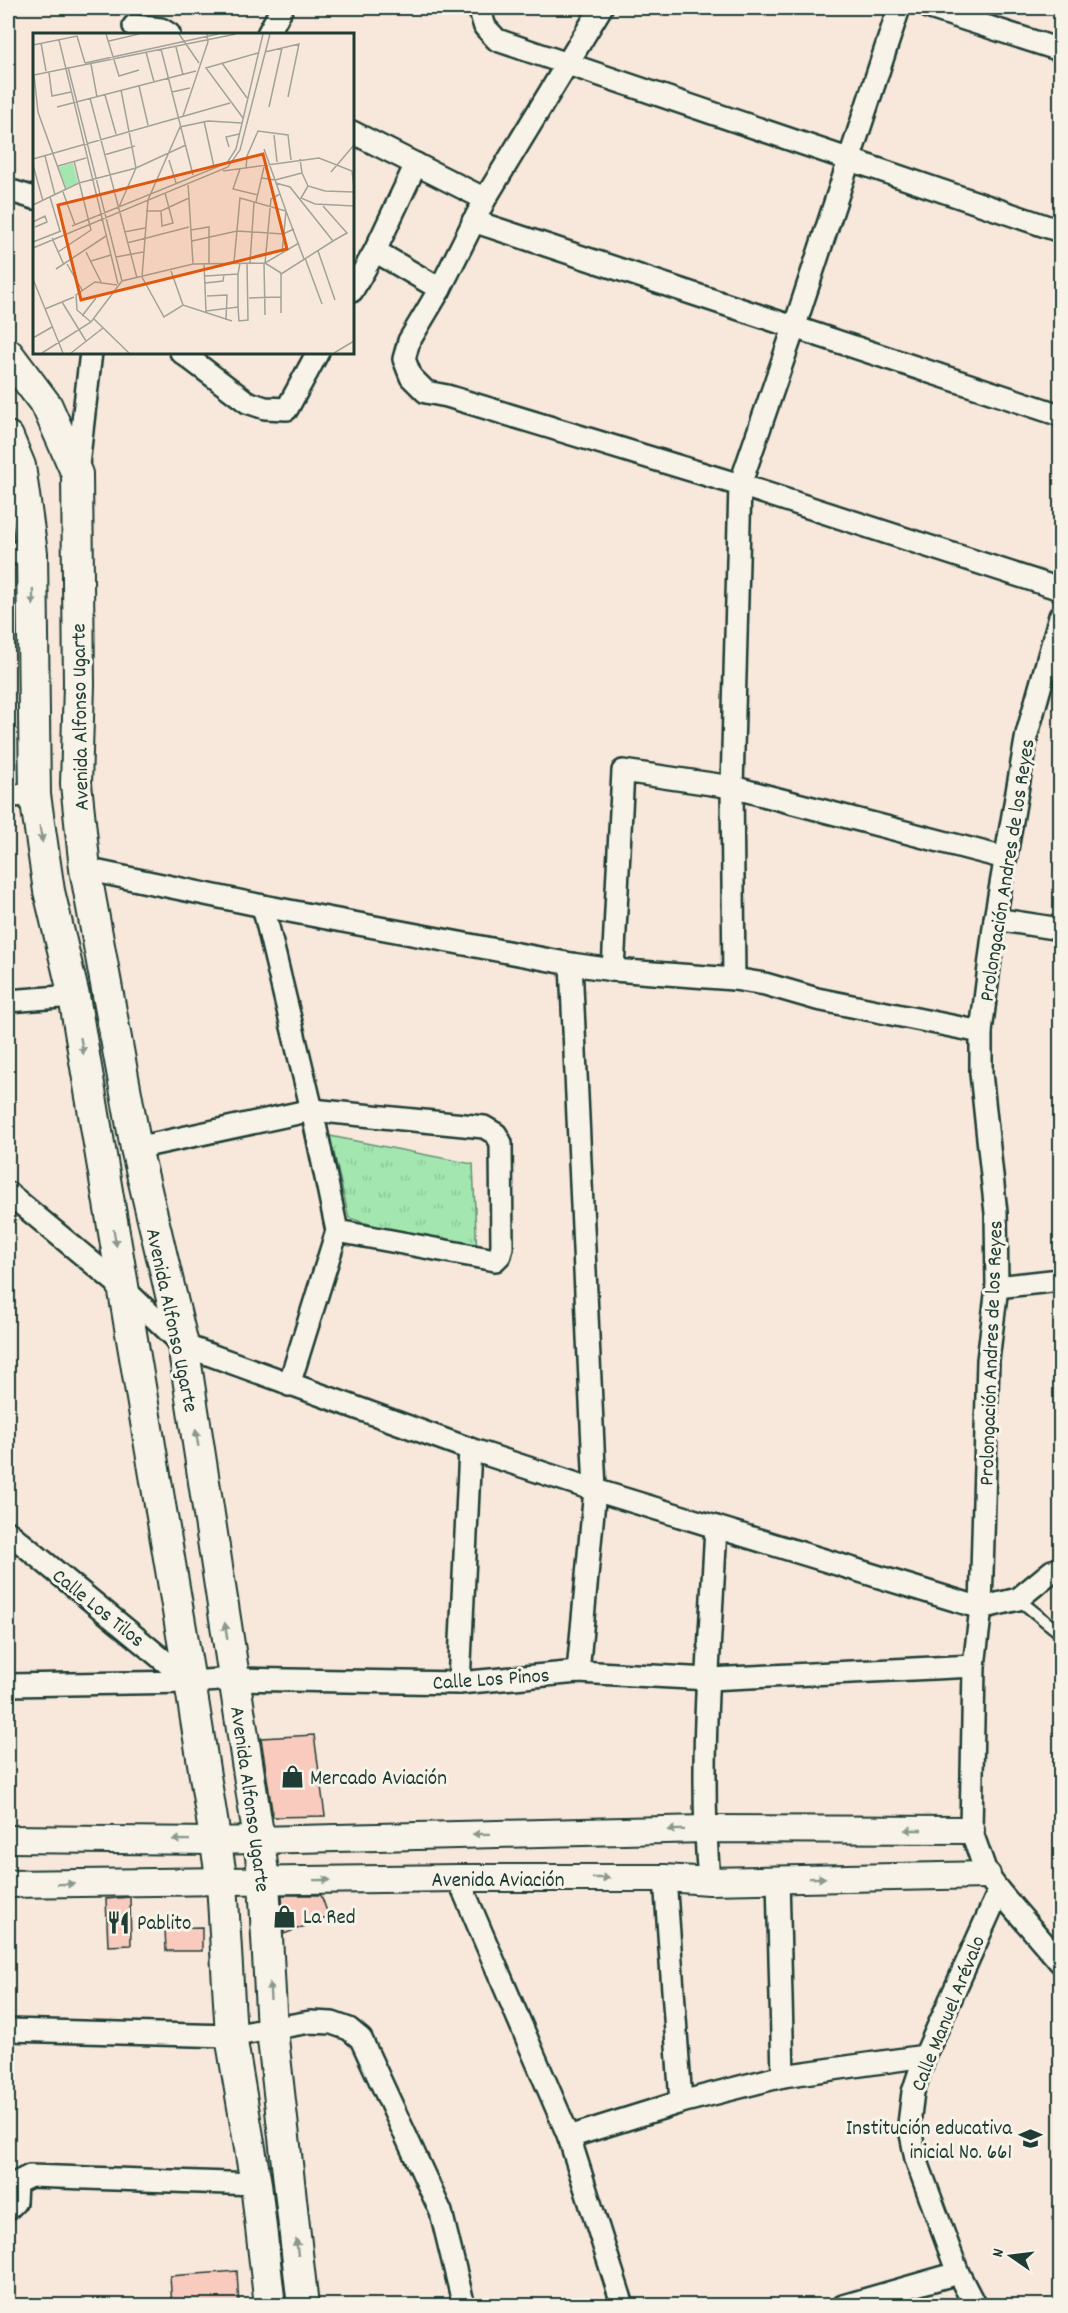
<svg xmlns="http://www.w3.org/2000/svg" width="1068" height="2313" font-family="Dekko,sans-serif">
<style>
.park{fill:url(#park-tufts);stroke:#629272;stroke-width:1.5}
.building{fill:#f9cabe;stroke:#1f3d34;stroke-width:1.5}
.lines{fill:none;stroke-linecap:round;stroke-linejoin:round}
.service-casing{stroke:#1f3d34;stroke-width:15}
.minor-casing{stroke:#1f3d34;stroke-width:26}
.tertiary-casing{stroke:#1f3d34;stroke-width:30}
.secondary-casing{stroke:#1f3d34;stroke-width:34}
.service{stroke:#f7f3e8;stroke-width:10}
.minor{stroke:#f7f3e8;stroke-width:21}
.tertiary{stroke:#f7f3e8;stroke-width:26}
.secondary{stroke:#f7f3e8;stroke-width:30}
.oneway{fill:#8b988e}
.labels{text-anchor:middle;stroke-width:6;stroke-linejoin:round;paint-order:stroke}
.street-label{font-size:21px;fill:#1f3d34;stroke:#f7f3e8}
.poi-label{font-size:21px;fill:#1f3d34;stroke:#f7f3e8;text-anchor:start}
.inset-road{fill:none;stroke:#a1a398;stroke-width:1.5}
.view{fill:#de580e;fill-opacity:0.15;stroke:#de580e;stroke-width:3}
.inset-edge{fill:none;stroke:#1f3d34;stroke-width:3}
</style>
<defs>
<pattern id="park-tufts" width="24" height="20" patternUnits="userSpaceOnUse" patternTransform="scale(1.5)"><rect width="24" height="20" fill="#a4e6b0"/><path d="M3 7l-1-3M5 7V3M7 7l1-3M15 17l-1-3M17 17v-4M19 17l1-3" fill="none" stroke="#8dc698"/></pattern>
</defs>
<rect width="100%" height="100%" fill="#f8e7db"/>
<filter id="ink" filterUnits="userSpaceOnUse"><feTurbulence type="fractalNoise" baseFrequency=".0167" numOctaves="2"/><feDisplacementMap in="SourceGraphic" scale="12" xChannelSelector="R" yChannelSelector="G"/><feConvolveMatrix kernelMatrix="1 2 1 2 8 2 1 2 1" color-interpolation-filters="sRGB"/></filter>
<g filter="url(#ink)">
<polygon class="park" points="330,1136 473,1164 477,1256 349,1218"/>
<g class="building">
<polygon points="314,1735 325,1816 273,1817 261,1738"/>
<polygon points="282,1895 321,1895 329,1917 284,1934"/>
<polygon points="130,1897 131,1945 108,1946 106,1899"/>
<polygon points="202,1927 202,1951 166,1951 165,1928"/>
<polygon points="237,2271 239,2306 172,2306 170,2276"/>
</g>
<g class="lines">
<defs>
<polyline id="service" points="1018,1599 1060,1633"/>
<g id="minor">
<polyline points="479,8 485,27 497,40 1060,231"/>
<polyline points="601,8 485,199 440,289 409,341 404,359 411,377 426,392 447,396 740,485 1060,589"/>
<polyline points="930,8 1060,50"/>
<polyline points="134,26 161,29 169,34"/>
<polyline points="268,34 282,8"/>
<polyline points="352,132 485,199"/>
<polyline points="8,190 34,198"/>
<polyline points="473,221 1060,415"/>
<polyline points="375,251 440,289"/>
<polyline points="352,291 375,251 416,164"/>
<polyline points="181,352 247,402 265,408 287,409 318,352"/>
<polyline points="77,474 91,352"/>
<polyline points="8,553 32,553"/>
<polyline points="1060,616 1027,734 995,919 981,1032 981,1073 996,1213 997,1287 988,1360 981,1608 974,1666 971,1830 987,1875 999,1891 1060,1962"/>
<polyline points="8,796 35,795"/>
<polyline points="85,869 263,906 571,964 613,970 734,979 765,984 817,999 981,1032"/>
<polyline points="263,906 312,1110 337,1231 289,1385"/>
<polyline points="995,919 1060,929"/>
<polyline points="571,964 595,1490 578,1672"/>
<polyline points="613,970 623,771 732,787 1005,858"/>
<polyline points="734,979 732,787 740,485 794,328 899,8"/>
<polyline points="8,1001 74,996"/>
<polyline points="136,1148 312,1110 484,1127 496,1134 501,1143 502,1247 500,1255 495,1260 337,1231"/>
<polyline points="8,1193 124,1289 183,1345 470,1449 595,1490 981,1608 1018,1599 1052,1571 1060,1569"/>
<polyline points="997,1287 1060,1280"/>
<polyline points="8,1532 190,1682"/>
<polyline points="459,1683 470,1449"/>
<polyline points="8,1685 190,1682 234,1679 459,1683 578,1672 709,1679 974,1666"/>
<polyline points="458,1878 569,2137 623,2306"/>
<polyline points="665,1878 681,2102"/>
<polyline points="778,1879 783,2076"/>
<path d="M 709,1881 C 699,1764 710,1645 716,1527"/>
<polyline points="8,2030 231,2036 310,2022 332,2023 349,2029 361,2039 441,2212 464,2306"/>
<polyline points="569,2137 681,2102 783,2076 925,2056"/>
<polyline points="8,2209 15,2202 16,2183 30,2176 256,2184"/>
<polyline points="843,2306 958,2273"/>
<polyline points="975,2306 958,2273 916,2159 909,2124 913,2092 925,2056 999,1891"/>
</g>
<g id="tertiary">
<polyline points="8,1839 214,1841 705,1829 971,1830"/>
<polyline points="8,1884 458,1878 665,1878 709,1881 987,1875"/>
</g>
<g id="secondary">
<polyline points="8,354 47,406 77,474 79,685 76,784 85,869 136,1148 183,1345 259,1840 264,1881 272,2030 303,2306"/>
<polyline points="8,437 20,466 32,553 35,795 49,891 74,996 190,1682 222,1882 231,2036 256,2184 270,2306"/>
</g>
</defs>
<use href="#service" class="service-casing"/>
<use href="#minor" class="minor-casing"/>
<use href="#tertiary" class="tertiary-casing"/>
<use href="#secondary" class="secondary-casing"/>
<use href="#service" class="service"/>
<use href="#minor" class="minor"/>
<use href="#tertiary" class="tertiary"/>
<use href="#secondary" class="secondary"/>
</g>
<defs><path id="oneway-solid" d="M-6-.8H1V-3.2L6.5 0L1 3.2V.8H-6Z" transform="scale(1.5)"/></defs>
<g class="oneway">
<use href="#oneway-solid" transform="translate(33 597) rotate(89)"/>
<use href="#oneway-solid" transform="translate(41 834) rotate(81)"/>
<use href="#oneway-solid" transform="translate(82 1046) rotate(80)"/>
<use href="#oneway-solid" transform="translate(115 1238) rotate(80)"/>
<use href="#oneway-solid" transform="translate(197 1438) rotate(-99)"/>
<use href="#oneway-solid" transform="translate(226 1631) rotate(-99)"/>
<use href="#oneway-solid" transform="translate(676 1830) rotate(179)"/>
<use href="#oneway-solid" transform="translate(913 1830) rotate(-180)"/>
<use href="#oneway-solid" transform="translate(481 1834) rotate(179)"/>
<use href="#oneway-solid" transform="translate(181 1840) rotate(-179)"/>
<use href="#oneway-solid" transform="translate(601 1878)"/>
<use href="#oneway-solid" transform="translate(817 1878) rotate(-1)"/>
<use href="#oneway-solid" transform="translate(322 1880) rotate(-1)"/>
<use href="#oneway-solid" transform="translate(66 1884) rotate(-1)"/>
<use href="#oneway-solid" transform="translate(270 1991) rotate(-93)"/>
<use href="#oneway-solid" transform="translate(297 2247) rotate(-97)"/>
</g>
</g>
<defs>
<symbol id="shop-bare" viewBox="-9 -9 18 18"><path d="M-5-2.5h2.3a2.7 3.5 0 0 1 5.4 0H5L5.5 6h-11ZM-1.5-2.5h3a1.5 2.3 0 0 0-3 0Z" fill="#1f3d34" stroke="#f7f3e8" stroke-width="2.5" paint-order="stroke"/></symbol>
<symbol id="restaurant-bare" viewBox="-9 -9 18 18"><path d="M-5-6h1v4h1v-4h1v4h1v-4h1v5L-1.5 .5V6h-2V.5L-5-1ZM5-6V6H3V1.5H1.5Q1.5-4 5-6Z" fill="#1f3d34" stroke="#f7f3e8" stroke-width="2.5" paint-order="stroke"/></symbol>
<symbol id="school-bare" viewBox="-9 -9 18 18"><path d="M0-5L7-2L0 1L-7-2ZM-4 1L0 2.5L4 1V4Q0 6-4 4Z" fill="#1f3d34" stroke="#f7f3e8" stroke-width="2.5" paint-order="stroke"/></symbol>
</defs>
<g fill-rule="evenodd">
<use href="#shop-bare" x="276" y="1760" width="33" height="33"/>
<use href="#shop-bare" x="268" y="1900" width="33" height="33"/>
<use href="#restaurant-bare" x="102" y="1906" width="33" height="33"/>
<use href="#school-bare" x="1014" y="2122" width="33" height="33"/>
</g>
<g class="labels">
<g class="street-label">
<text transform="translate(79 717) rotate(-91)" y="7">Avenida Alfonso Ugarte</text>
<text transform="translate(1006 870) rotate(-81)" y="7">Prolongación Andres de los Reyes</text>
<text transform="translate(173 1320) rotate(78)" y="7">Avenida Alfonso Ugarte</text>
<text transform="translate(990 1353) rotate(-88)" y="7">Prolongación Andres de los Reyes</text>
<text transform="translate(99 1607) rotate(39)" y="7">Calle Los Tilos</text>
<text transform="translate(491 1678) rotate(-4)" y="7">Calle Los Pinos</text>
<text transform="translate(251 1799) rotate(82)" y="7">Avenida Alfonso Ugarte</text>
<text x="498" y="1886">Avenida Aviación</text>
<text transform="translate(947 2013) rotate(-68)" y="7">Calle Manuel Arévalo</text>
</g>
<g class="poi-label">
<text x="310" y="1784">Mercado Aviación</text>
<text x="303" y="1923">La Red</text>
<text x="137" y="1929">Pablito</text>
<text x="1012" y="2134" text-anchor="end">Institución educativa<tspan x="1012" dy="24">inicial No. 661</tspan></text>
</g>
</g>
<g transform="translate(33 33)">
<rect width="321" height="321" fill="#f8e7db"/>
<path d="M 40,130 L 45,150 L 33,155 L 25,134 Z" fill="#a4e6b0"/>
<path class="inset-road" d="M 73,1 L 86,43 L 106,37M 146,1 L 166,30M 26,7 L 85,251M 76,8 L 106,1M 8,10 L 13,38M 0,12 L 44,3 L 52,30M 143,14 L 150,42M 128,16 L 160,142M 113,19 L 121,49M 232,19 L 266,11 L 255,64M 52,30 L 185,1M 189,30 L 214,65M 58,31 L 64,64M 35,34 L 89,248M 16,40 L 19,63 L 38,59M 1,42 L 203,1M 1,42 L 5,79 L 33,157M 106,53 L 115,92M 139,59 L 157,55M 72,62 L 83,101M 57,65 L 104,245M 24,74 L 163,38M 236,74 L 249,15M 150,83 L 175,9 L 174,1M 210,85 L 173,35 L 225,20M 171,88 L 181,134M 241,102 L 244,129M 196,114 L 193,104 L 206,101M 231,116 L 242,147 L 269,140 L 267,126M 71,122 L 102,113M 12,123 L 22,162M 0,126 L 197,70M 136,127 L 143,150M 0,132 L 10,168M 25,133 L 53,125M 207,136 L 200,156 L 225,162M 213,136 L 214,123 L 225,98 L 255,102 L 258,127M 190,138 L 286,125 L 319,138 L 321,154M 298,139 L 321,112M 269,140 L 275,153 L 292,158 L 321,159M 229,145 L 242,147 L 253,178 L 249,220M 155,150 L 160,231M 243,150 L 257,154 L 300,208 L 314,200 L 290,173M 275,153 L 268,165 L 282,171 L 321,173 L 321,168M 30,159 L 42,192M 247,161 L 238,166 L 232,230 L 248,240M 17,164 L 27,198M 223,169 L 231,134M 0,172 L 46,150 L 103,135 L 153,112M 86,174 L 103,135 L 88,57M 113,178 L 128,178 L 156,165M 128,178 L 129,193 L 140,190 L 132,160M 0,189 L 12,183 L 14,189 L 2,194M 39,193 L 194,130 L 203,116 L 230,1M 158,197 L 176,194 L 176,230M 91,199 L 112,195M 19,205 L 31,232M 159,208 L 204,198 L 250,201 L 261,196M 0,209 L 28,198M 94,210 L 156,194M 0,215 L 195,134 L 207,117 L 237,1M 285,218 L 302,267M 25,219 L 58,197 L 41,128M 53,219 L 68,249M 83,224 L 110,219M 272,225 L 289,271M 58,228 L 78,222M 201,229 L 207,165 L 253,178 L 271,226M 171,230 L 173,279M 217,230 L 221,169M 231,230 L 232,282M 34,231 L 49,257M 23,236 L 73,203M 138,238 L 150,272M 205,241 L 205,274M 172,243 L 205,241 L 207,230M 0,246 L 30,320M 172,250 L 190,248 L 191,241M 174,263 L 194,262 L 193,287M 216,265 L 248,264M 29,269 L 53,308M 12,276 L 41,264M 173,278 L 205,274 L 206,288 L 215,287 L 214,230M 248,280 L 248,241 L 300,208M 49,283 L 63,265M 61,286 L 96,320M 199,288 L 150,272 L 131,284 L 109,244 L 115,167 L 147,94 L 175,88 L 209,90M 58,289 L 44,277 L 43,262 L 62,249 L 84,252M 0,305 L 19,294M 9,320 L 58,289 L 89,248 L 160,231 L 232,230 L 266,210M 38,320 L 70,295M 301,320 L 321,308"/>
<path class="view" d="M 230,121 L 254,216 L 48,267 L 25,172 Z"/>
<rect width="321" height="321" class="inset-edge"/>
</g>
<rect width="1068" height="2313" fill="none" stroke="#f7f3e8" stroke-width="30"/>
<rect x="15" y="15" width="1038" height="2283" fill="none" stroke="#1f3d34" stroke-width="2" filter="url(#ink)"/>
<g transform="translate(1011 2256) rotate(284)" stroke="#f7f3e8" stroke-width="4.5" paint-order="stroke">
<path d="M0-4.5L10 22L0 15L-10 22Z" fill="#1f3d34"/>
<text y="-9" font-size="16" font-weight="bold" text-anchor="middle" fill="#1f3d34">N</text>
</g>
</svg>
